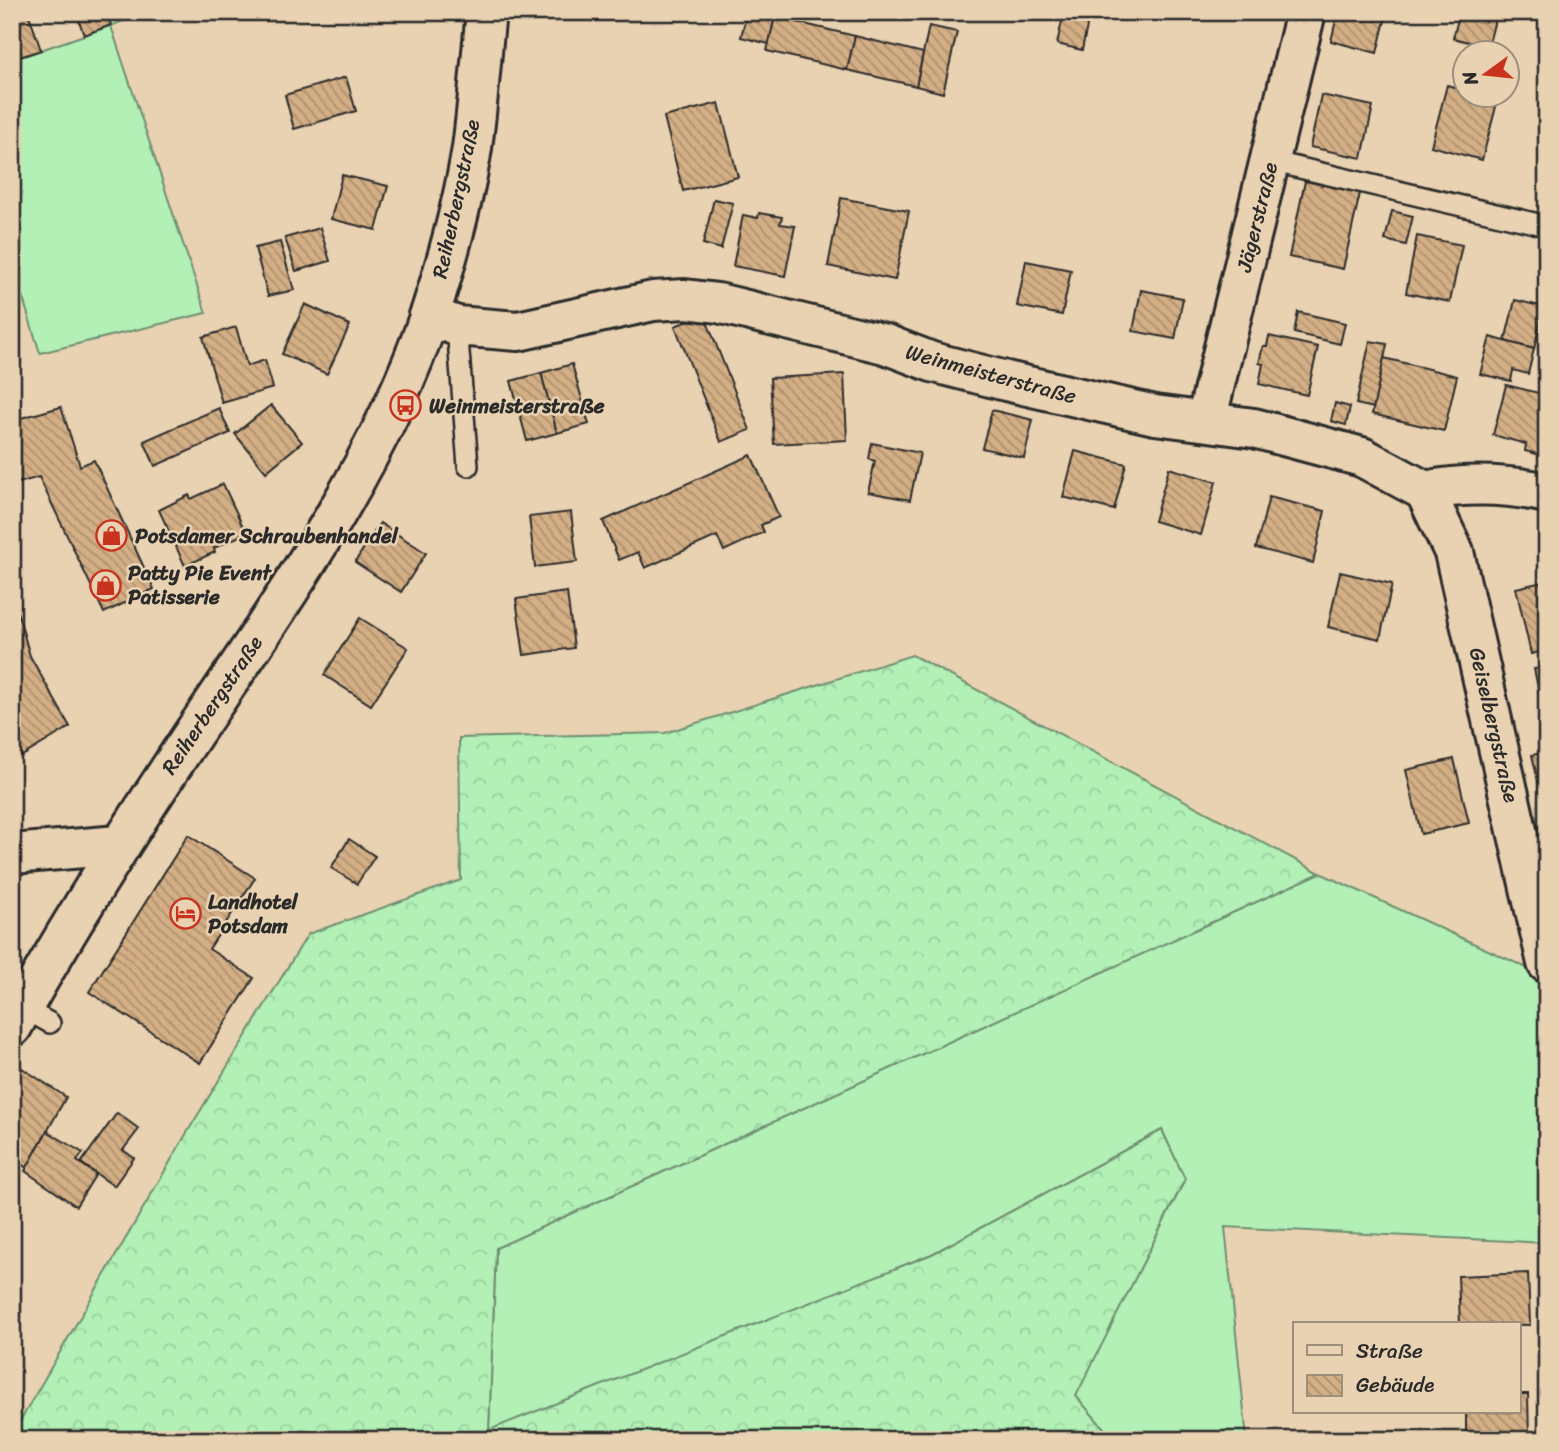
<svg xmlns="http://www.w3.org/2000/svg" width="1559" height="1452" font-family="Sriracha,sans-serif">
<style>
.grass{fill:#b2f0b6;stroke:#6e8e70;stroke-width:2}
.forest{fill:url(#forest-crowns);stroke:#6e8e70;stroke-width:2}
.building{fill:url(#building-back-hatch);stroke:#2b2b2b;stroke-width:2}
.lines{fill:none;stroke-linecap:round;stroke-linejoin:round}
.service-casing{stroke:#2b2b2b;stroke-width:24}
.minor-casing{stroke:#2b2b2b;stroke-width:44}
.tertiary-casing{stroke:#2b2b2b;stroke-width:44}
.service{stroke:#e9d2b2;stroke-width:19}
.minor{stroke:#e9d2b2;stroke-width:38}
.tertiary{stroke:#e9d2b2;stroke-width:38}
.labels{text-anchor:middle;stroke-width:5;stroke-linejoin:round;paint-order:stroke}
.street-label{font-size:21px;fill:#2b2b2b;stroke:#e9d2b2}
.poi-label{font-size:21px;font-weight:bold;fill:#2b2b2b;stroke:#e9d2b2;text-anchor:start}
</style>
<defs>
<pattern id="forest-crowns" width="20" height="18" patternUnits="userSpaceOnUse" patternTransform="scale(1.75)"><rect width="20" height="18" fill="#b2f0b6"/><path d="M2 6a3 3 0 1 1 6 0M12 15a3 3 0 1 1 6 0" fill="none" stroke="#99ce9d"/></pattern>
<pattern id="building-back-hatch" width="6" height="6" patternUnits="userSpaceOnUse" patternTransform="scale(1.75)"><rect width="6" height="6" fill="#d4af85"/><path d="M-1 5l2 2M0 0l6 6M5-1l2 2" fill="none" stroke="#ac8f6d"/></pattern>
</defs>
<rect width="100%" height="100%" fill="#e9d2b2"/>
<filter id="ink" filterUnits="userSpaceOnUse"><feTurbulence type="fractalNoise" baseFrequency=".0143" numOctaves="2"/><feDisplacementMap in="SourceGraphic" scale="14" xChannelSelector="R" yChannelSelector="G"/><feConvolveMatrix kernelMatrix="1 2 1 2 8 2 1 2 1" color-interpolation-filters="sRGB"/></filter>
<g filter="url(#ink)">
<g class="grass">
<polygon points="106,12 143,12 111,26 206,313 40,353 12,263 12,54 15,59 110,26"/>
<polygon points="1320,873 1547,977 1547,1243 1225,1227 1247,1440 1114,1440 1075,1396 1185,1180 1162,1130 932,1254 489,1431 496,1248"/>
</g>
<polygon class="forest" points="912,655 1320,873 496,1248 489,1430 932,1254 1162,1130 1185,1179 1076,1396 1114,1440 12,1440 12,1435 185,1136 308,934 461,880 459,738 665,733"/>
<g class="building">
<polygon points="12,12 28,12 41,50 14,59"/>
<polygon points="76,12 106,12 111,25 84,35"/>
<polygon points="747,12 776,12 769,44 741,37"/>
<polygon points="1064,12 1090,12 1082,50 1057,44"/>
<polygon points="1195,12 1224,12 1222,19"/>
<polygon points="1338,12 1387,12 1377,53 1331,41"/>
<polygon points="1460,12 1497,12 1488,47 1453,38"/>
<polygon points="775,17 855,36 847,70 767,51"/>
<polygon points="929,26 957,32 943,93 916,86"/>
<polygon points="855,36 923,53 916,86 847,70"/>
<polygon points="346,77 356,111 294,129 285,95"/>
<polygon points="1447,85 1464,90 1464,94 1482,94 1498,99 1482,160 1431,146"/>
<polygon points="1321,95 1373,106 1362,158 1310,147"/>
<polygon points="719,103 738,177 683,191 664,117"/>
<polygon points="342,175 388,186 376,230 331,219"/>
<polygon points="1305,181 1360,193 1343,269 1289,257"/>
<polygon points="841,198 909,211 895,280 828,266"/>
<polygon points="714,199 733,203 721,249 703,244"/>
<polygon points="1392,211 1413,216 1406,245 1385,240"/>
<polygon points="759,213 782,217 780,224 795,226 785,276 733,266 743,215 758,218"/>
<polygon points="320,228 330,261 296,271 285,238"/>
<polygon points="1417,236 1462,245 1450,302 1406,293"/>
<polygon points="280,242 294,290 268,296 255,248"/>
<polygon points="1026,261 1071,270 1062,315 1017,306"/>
<polygon points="1141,290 1183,298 1175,339 1133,331"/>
<polygon points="1515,300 1544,307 1534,349 1505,341"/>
<polygon points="305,304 350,325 327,374 282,354"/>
<polygon points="1298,312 1345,323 1340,344 1294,333"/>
<polygon points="704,314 750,430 721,442 675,326"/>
<polygon points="236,327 247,366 265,360 273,388 222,403 203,337"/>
<polygon points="1269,336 1318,347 1307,395 1259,384 1263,364 1259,363 1263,346 1267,346"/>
<polygon points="1490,337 1534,349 1528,374 1513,370 1511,381 1480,374"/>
<polygon points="1370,341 1387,344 1374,408 1356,404"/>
<polygon points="1384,358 1457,376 1444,431 1372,414"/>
<polygon points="572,364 589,424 557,433 541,373"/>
<polygon points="541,373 557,433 527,441 511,381"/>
<polygon points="844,374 847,440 774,444 770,378"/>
<polygon points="1506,385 1547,395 1547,447 1545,456 1525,451 1526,444 1493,435"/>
<polygon points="12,386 21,418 61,407 80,466 94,460 154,589 104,613 39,477 12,485"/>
<polygon points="1335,403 1350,407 1346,425 1331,421"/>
<polygon points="271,405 302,442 266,472 235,434"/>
<polygon points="219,408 230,433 155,466 144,441"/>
<polygon points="992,410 1033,420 1024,458 982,448"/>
<polygon points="872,443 920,453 910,500 868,492 875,461 869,459"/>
<polygon points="1075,451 1126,464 1114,510 1063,497"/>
<polygon points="751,455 779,517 761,525 764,532 724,551 717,536 645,568 638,552 619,560 603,521"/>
<polygon points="1169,468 1216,482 1201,535 1154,521"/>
<polygon points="223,484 246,533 214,548 215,552 185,566 159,510 189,495 191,499"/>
<polygon points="1269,497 1325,511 1313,563 1256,548"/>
<polygon points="571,512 577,562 535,567 529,517"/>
<polygon points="380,523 426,553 401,592 355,562"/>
<polygon points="1340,572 1392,584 1380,639 1328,627"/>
<polygon points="1547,581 1547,650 1531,654 1516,588"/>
<polygon points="567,592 574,648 524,655 516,599"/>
<polygon points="12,593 30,656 70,727 22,756 12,739"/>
<polygon points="360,618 408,648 371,705 324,675"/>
<polygon points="1547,667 1547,710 1543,711 1534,669"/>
<polygon points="1547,752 1547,820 1532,755"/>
<polygon points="1454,759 1469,823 1421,834 1406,770"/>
<polygon points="188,835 255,878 209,949 254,978 200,1063 89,992"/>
<polygon points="349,839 375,856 357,884 331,868"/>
<polygon points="22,1068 66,1097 27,1168 12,1158 12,1085"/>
<polygon points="117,1113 139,1129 123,1150 134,1158 114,1186 81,1163"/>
<polygon points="47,1131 83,1153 77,1161 96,1174 76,1206 25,1171"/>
<polygon points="1528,1273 1530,1325 1460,1324 1458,1276"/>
<polygon points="1519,1394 1528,1394 1529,1440 1466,1440 1466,1412 1519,1412"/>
</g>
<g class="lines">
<defs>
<g id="service">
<polyline points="1270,161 1547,226"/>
<polyline points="457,326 468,466"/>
<polyline points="23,1008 50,1023"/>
</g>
<g id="minor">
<path d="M 429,316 L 457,326 L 518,331 L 653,301 L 685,299 L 718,303 L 885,344 L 932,362 L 1006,381 L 1155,415 L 1254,428 L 1362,457 L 1425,491 C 1465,483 1506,484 1547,493"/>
<polyline points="1206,421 1306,12"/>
<polyline points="1425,491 1454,552 1547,963"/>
<polyline points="12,854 119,845"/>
</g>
<path id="tertiary" d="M 12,1027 C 69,925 131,827 195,731 C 281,604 382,460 430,314 C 447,261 463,204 472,148 C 478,103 481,58 486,12"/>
</defs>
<use href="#service" class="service-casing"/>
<use href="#minor" class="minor-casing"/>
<use href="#tertiary" class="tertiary-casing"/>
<use href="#service" class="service"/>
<use href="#minor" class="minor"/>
<use href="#tertiary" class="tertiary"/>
</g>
</g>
<defs>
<symbol id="bus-ring" viewBox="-11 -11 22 22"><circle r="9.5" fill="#e9d2b2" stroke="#c8321e" stroke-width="1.5"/><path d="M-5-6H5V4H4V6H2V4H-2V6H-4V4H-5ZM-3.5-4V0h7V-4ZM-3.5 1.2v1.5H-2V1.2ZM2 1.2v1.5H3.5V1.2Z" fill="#c8321e"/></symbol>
<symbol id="shop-ring" viewBox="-11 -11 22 22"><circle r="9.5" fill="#e9d2b2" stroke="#c8321e" stroke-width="1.5"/><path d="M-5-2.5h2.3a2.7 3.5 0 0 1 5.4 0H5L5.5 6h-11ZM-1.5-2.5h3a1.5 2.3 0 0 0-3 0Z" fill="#c8321e"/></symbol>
<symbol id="hotel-ring" viewBox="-11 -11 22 22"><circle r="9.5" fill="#e9d2b2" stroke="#c8321e" stroke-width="1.5"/><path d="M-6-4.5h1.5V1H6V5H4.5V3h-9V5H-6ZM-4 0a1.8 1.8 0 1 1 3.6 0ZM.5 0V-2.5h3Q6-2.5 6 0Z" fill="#c8321e"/></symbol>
</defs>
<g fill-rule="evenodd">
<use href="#bus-ring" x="388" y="388" width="35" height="35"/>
<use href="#shop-ring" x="94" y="518" width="35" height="35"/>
<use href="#shop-ring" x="88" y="568" width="35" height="35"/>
<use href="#hotel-ring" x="168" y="896" width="35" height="35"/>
</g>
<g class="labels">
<g class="street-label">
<text transform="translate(456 199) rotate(-78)" y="7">Reiherbergstraße</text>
<text transform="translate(1257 217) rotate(-76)" y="7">Jägerstraße</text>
<text transform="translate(991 374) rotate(15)" y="7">Weinmeisterstraße</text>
<text transform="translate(212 705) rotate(-56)" y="7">Reiherbergstraße</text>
<text transform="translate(1494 725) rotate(77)" y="7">Geiselbergstraße</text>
</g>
<g class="poi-label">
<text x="429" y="413">Weinmeisterstraße</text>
<text x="135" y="543">Potsdamer Schraubenhandel</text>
<text x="128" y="580">Patty Pie Event<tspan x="128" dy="24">Patisserie</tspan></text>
<text x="208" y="909">Landhotel<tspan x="208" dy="24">Potsdam</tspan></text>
</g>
</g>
<rect width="1559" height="1452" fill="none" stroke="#e9d2b2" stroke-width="42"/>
<rect x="21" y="21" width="1517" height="1410" fill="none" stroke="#2b2b2b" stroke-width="2.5" filter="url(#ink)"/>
<rect x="1293" y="1322" width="228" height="91" fill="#e9d2b2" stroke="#9d8f7c" stroke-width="2"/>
<rect x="1307" y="1345" width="35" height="10" fill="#e9d2b2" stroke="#9d8f7c" stroke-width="2"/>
<text x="1356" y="1358" font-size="21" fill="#2b2b2b">Straße</text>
<rect x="1307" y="1375" width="35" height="21" fill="url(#building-back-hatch)" stroke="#9d8f7c" stroke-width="2"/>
<text x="1356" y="1392" font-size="21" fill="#2b2b2b">Gebäude</text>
<g transform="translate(1486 74) rotate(255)"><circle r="33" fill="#e9d2b2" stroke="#9d8f7c" stroke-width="2"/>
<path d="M0-5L12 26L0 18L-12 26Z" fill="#c8321e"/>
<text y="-10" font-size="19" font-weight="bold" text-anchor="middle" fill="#2b2b2b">N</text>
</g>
</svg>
